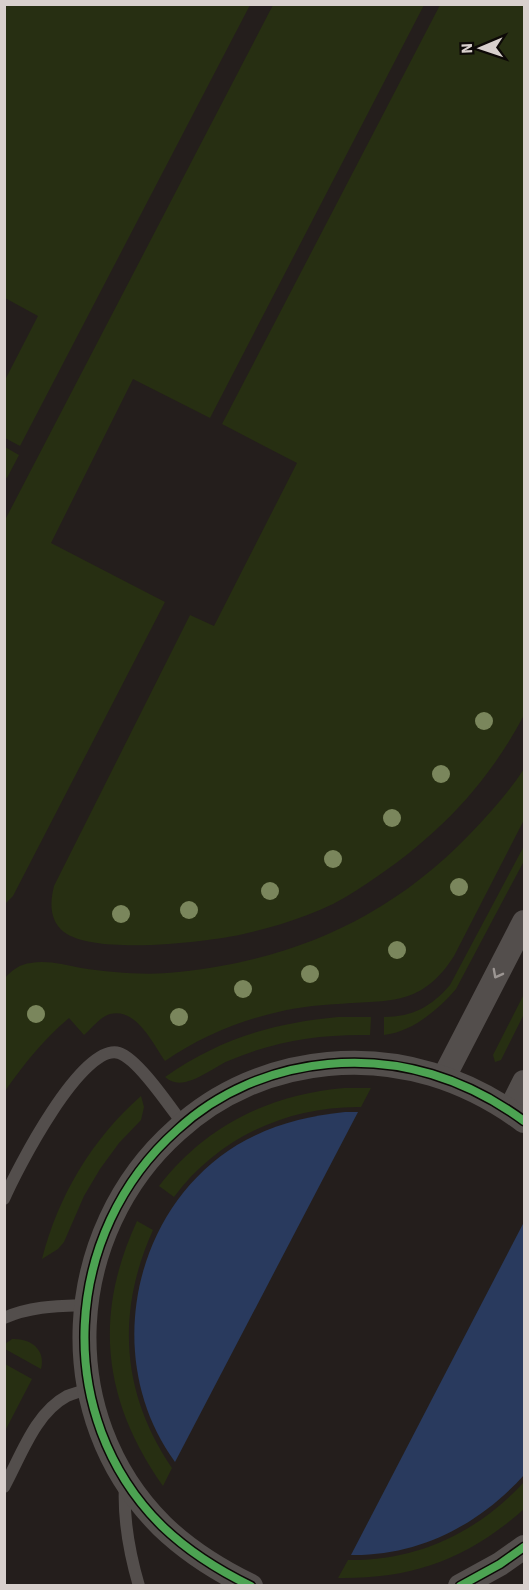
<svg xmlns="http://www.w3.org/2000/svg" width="529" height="1590" font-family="'Source Sans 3',sans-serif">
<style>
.green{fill:#272f12}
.water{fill:#293a5e}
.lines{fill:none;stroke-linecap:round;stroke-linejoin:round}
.lane{stroke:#534e4c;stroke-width:12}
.street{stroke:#534e4c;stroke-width:24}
.cycleway-casing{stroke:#0d0907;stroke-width:11}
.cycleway{stroke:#4ca352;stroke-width:8}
.tree{fill:#7a865c}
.oneway{stroke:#9c9693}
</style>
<rect width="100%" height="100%" fill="#241e1c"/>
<g class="green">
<polygon points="5,4 250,5 20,446 5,438 5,380 38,316 5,298"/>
<polygon points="273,5 424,5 210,418 133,379 51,543 165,602 13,896 5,904 5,520"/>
<path d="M 440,5 L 524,5 L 524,715 C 484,791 429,844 357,890 C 326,911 288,923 252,932 C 215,942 95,956 64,932 C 49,920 50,902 54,886 L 190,615 L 214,626 L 297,463 L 222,424 Z"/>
<polygon points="5,447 19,455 7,478 5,477"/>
<path d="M 524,769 L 524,820 L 454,956 C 422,1006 391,1000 338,1004 C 315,1005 292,1008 270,1014 C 233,1023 197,1039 165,1061 C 153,1044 136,1007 110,1014 C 100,1017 92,1028 84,1035 L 69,1018 C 44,1039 24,1064 5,1091 L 5,978 C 12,970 20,964 31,963 C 47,960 65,965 81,968 C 109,972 139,975 167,973 C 286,963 386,921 469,835 C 489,814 508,793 524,769 Z"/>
<path d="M 524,846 L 524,861 L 456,989 C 438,1010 412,1032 384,1035 L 384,1017 C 413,1017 432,1006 450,985 Z"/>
<polygon points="524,994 524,1014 501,1060 495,1062 493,1055"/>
<path d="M 338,1017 L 371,1017 L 370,1035 C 320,1034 274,1041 228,1061 C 211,1068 183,1094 165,1077 C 219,1039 273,1023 338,1017 Z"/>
<path d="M 344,1088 L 371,1088 L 361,1107 C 287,1106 218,1138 174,1197 L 159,1186 C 206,1125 269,1095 344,1088 Z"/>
<path d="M 141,1096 L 144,1107 L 141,1120 L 119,1143 L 100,1169 L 84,1196 L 64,1242 L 58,1249 L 42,1259 C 58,1196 92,1139 141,1096 Z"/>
<path d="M 137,1221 L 153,1230 C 116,1312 121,1393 172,1468 L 163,1486 C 103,1401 93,1316 137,1221 Z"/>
<path d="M 12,1339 C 30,1338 46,1349 41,1369 L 5,1349 L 5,1344 Z"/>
<polygon points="5,1364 32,1379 5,1431"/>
<path d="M 524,1482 L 524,1509 C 468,1559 413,1579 338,1578 L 348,1560 C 417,1561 477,1533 524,1482 Z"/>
</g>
<g class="water">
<path d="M 345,1112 L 358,1112 L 175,1462 C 102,1362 130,1211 237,1145 C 271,1125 306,1116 345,1112 Z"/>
<path d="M 524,1222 L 524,1475 C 479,1525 419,1556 351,1555 Z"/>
</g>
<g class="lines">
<g class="lane">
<path d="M 4,1199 C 16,1171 82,1042 119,1053 C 138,1059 170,1107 183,1124"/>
<path d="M 4,1318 C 31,1306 58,1306 86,1305"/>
<path d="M 125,1484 C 123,1519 129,1552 139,1586"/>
<path d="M 4,1487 C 21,1456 35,1413 67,1396 C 74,1393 82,1391 90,1389"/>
</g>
<g class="street">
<polyline points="444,1077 524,922"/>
<polyline points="510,1110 524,1082"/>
<path d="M 251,1586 C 218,1570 188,1551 162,1526 C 51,1416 62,1232 177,1130 C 218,1092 272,1069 328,1064 C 400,1057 467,1079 524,1121"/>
<polyline points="460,1586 500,1564 524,1547"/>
</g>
<defs>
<g id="cycleway">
<path d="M 251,1586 C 218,1570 188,1551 162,1526 C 51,1416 62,1232 177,1130 C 218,1092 272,1069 328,1064 C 400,1057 467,1079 524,1121"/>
<polyline points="460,1586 500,1564 524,1547"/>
</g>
</defs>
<use href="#cycleway" class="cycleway-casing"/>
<use href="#cycleway" class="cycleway"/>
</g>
<g class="tree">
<circle cx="484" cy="721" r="9"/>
<circle cx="441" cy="774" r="9"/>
<circle cx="392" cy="818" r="9"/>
<circle cx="333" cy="859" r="9"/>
<circle cx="459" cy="887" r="9"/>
<circle cx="270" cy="891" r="9"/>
<circle cx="189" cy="910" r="9"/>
<circle cx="121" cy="914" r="9"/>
<circle cx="397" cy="950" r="9"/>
<circle cx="310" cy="974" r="9"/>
<circle cx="243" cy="989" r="9"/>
<circle cx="36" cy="1014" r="9"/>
<circle cx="179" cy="1017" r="9"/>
</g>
<defs><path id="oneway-chevron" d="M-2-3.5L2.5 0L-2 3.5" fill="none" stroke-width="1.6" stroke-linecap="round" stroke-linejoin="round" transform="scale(1.5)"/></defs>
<use class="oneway" href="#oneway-chevron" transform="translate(497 974) rotate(118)"/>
<rect width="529" height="1590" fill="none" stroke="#d8d0cd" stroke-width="12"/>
<g transform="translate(481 48) rotate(268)" stroke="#0d0907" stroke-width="4.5" paint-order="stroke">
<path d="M0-4.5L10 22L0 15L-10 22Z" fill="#d8d0cd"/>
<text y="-9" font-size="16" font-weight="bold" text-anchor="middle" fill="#d8d0cd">N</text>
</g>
</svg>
